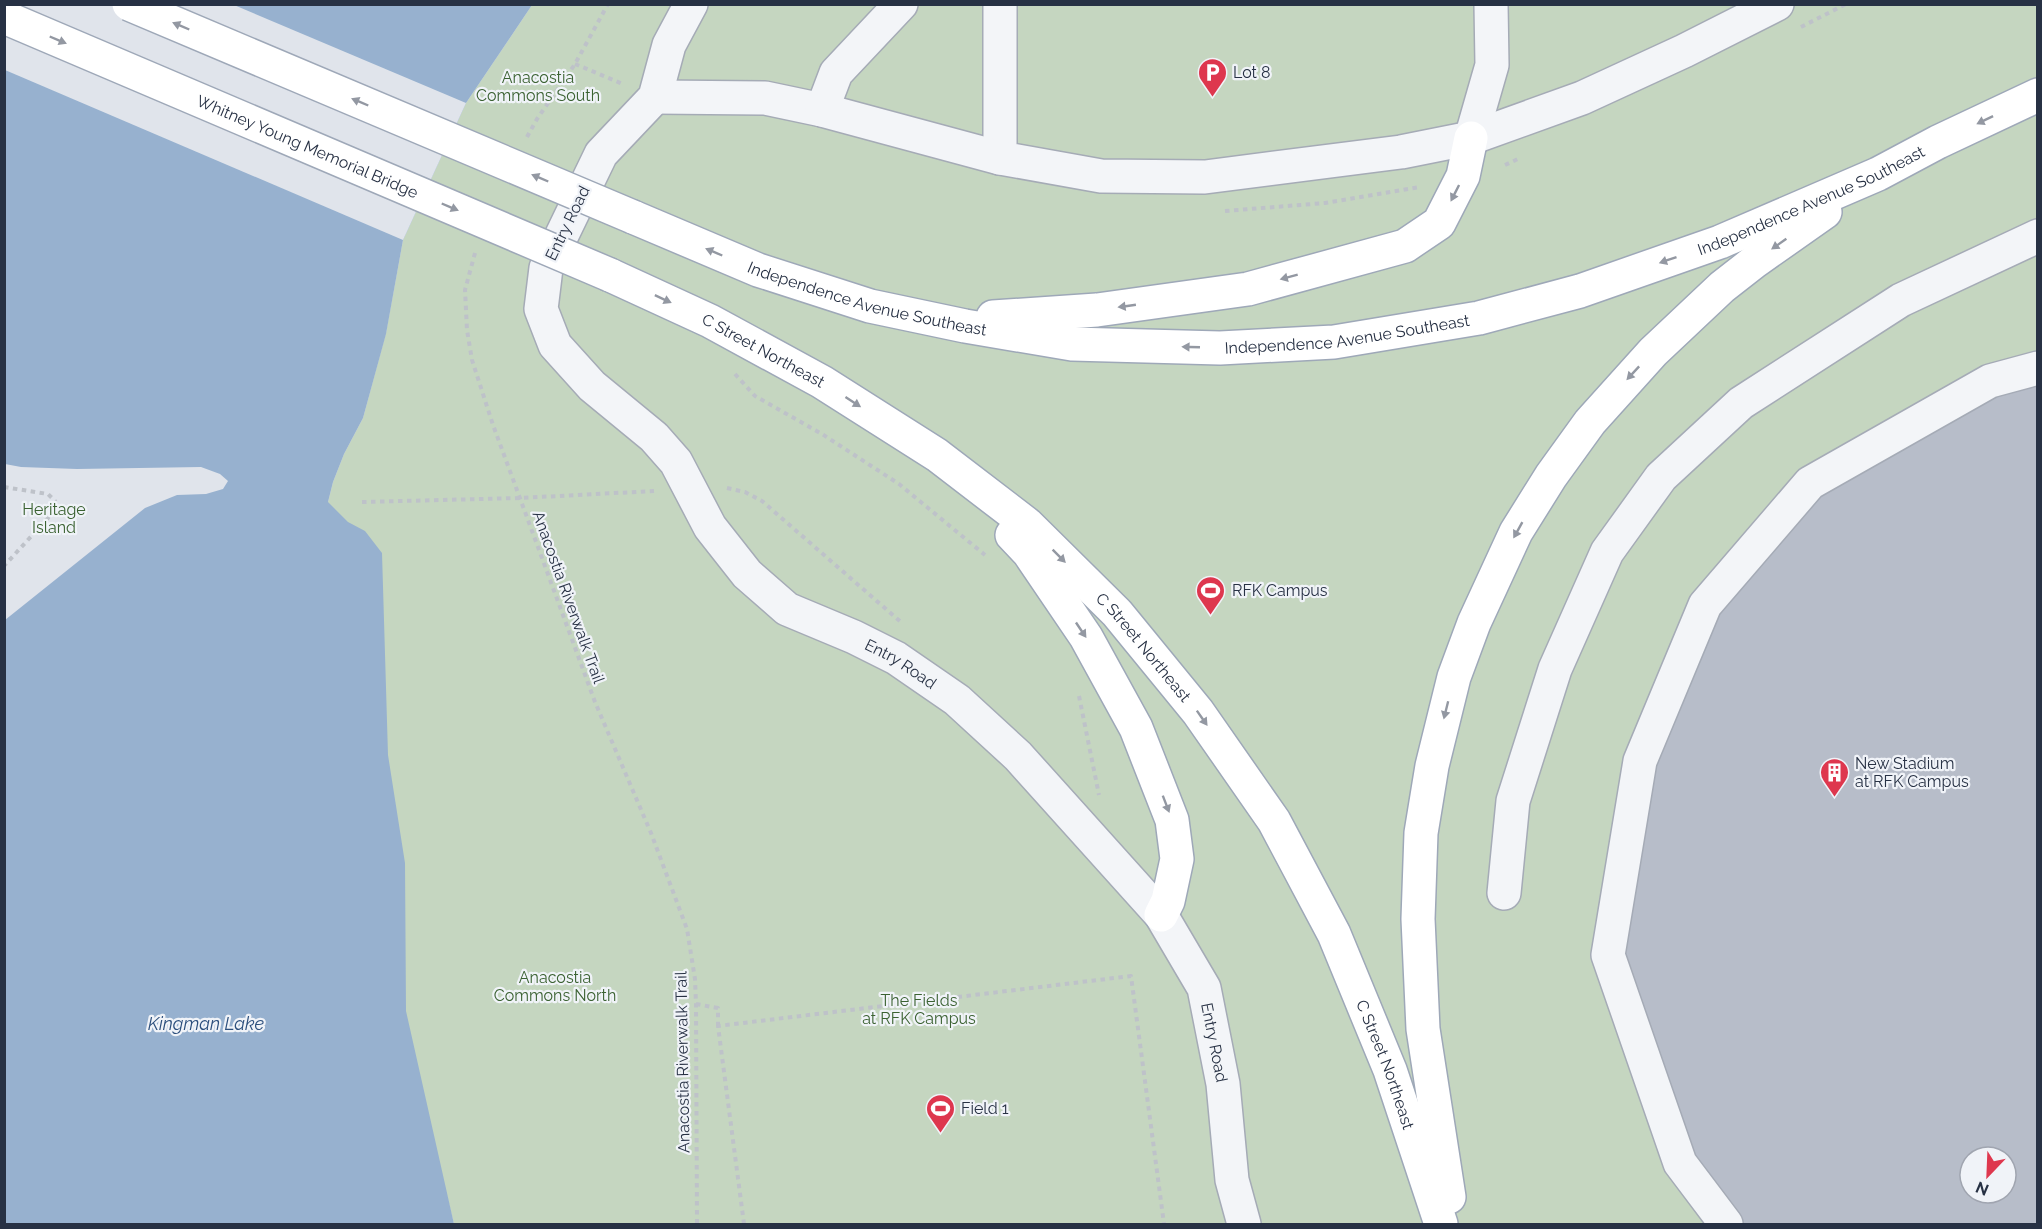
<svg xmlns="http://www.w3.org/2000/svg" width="2042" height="1229" font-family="Raleway,sans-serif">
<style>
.green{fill:#c5d6c0;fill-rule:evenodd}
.water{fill:#97b1cf}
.pier{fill:#e0e4eb}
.building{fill:#b7bdc9;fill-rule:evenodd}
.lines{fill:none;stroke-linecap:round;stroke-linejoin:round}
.minor-casing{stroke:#a5abb6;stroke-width:36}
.major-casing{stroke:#9ea8b8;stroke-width:36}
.path{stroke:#bec2c9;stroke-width:4;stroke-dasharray:4.5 4.5;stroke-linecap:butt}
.minor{stroke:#f3f5f8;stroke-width:33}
.major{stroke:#fff;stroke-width:33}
.major-bridge-casing{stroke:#9ea8b8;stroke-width:36;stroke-linecap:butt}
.major-bridge{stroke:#fff;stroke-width:33}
.oneway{fill:#9398a2}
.labels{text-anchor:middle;stroke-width:4.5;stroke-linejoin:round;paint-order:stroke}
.poi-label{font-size:16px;fill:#273144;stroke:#f0f3f8;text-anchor:start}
.park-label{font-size:16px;fill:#3b6232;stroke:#f0f3f8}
.street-label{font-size:16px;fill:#273144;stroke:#f0f3f8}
.water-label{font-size:18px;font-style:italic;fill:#2c4f7d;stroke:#f0f3f8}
</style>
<rect width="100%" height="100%" fill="#e0e4eb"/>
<path class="green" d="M 532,5 L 2037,5 L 2037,1224 L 454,1224 L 440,1167 L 265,1072 L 328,502 L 333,482 L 344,454 L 363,418 L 386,333 L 403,240 L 466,103 ZM 1970,1157 L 2006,1157 L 2006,1193 L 1970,1193 Z"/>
<polygon class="water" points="5,5 532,5 466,103 403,240 386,334 363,418 344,454 333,482 328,502 348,522 365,531 382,553 388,755 405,863 406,1011 454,1224 5,1224 5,620 145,508 177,495 206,494 223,489 228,481 220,474 201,467 77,469 21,467 5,464"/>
<polygon class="pier" points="5,5 234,5 466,103 403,240 5,70"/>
<path class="building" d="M 2038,374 L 2038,1224 L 1714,1224 L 1619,963 L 1662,693 L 1786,514 L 1970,395 ZM 1970,1157 L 2006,1157 L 2006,1193 L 1970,1193 Z"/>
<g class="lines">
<defs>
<g id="minor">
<path id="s1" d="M 691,4 L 669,45 L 655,97 L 601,154 L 546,268 L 541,309 L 555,345 L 592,386 L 654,437 L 676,462 L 710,527 L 747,574 L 787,609 L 854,637 L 896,658 L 957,700 L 1018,756 L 1161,915 L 1204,988 L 1223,1084 L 1232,1180 L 1244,1224"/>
<polyline points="1000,4 1000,158"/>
<polyline points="655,97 765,98 822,110 1000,158 1101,176 1205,177 1401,152 1471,138 1582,98 1684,51 1777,4"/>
<polyline points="822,110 836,73 901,4"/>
<polyline points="1471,138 1492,65 1491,4"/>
<polyline points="1504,893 1513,801 1555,669 1607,552 1661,477 1741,403 1901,300 2038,236"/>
<polyline points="1726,1224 1680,1163 1608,955 1640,761 1705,605 1810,483 1990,381 2038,368"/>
</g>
<g id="major">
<path id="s2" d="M 633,217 L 758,270 L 870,306 L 965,326 L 1072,344 L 1220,348 L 1334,342 L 1479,318 L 1580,291 L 1720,242 L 1878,174 L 1938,142 L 2038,95"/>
<path id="s3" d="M 610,275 L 710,321 L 822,382 L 937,455 L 1027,524 L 1117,613 L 1198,712 L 1274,821 L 1334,934 L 1390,1070 L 1441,1224"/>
<polyline points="993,317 1097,310 1248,289 1405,246 1439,223 1463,176 1471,138"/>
<polyline points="1012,535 1029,553 1086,637 1136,728 1172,820 1177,859 1168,901 1161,915"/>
<polyline points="1449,1197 1423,1029 1418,919 1421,833 1432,766 1454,677 1474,623 1516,532 1551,476 1590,422 1653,352 1722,287 1754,262 1825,212"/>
</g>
</defs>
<use href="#minor" class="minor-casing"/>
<use href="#major" class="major-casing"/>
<g class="path">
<polyline points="1801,27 1846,4"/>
<polyline points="575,64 623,84"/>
<polyline points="527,137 537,119 575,64 608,4"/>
<polyline points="1505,165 1520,158"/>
<polyline points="1225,211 1325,203 1420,187"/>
<polyline points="475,253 465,290 467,330 472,360 493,425 595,702 651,833 687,929 695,979 696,1004 697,1224"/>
<polyline points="735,374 755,396 822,434 899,484 985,555"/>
<polyline points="4,487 48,494 55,501 55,506 48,518 4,566"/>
<polyline points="727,488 745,492 762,501 902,623"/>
<polyline points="362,502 520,498 654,491"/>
<polyline points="1079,696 1099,795"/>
<polyline points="696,1004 718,1008 718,1026"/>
<polyline points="744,1224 718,1026 1131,976 1164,1224"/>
</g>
<use href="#minor" class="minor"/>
<use href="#major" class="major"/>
<defs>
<g id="major-bridge">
<polyline points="129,4 633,217"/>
<path id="s4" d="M 4,17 L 610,275"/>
</g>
</defs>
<use href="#major-bridge" class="major-bridge-casing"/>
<use href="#major-bridge" class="major-bridge"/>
</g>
<defs><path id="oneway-solid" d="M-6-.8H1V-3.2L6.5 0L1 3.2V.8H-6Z" transform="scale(1.5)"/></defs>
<g class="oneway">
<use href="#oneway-solid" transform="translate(181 26) rotate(-157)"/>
<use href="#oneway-solid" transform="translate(58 40) rotate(23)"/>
<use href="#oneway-solid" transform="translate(360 102) rotate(-157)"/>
<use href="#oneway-solid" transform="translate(1985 120) rotate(154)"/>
<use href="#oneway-solid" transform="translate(540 178) rotate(-157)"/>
<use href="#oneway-solid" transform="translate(1455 193) rotate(117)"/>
<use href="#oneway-solid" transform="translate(450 207) rotate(23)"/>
<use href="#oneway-solid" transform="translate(1779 244) rotate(145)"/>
<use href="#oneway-solid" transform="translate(714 252) rotate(-157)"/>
<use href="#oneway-solid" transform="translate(1668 260) rotate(161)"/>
<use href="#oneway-solid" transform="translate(1289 277) rotate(165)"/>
<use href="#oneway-solid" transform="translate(663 299) rotate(25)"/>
<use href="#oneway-solid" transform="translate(1127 306) rotate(172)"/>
<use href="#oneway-solid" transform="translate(1191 347) rotate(-178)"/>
<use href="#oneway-solid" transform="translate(1633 373) rotate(133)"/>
<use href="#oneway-solid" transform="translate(853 402) rotate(33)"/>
<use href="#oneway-solid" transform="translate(1518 530) rotate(119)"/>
<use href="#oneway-solid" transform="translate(1059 556) rotate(45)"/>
<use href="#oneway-solid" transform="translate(1081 630) rotate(56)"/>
<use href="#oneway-solid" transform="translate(1446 710) rotate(104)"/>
<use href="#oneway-solid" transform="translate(1202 718) rotate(55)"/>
<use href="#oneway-solid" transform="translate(1166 804) rotate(69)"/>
</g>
<defs>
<symbol id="parking-pin" viewBox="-11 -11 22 30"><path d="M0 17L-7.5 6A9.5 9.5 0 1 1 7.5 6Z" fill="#de374e" stroke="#f0f3f8"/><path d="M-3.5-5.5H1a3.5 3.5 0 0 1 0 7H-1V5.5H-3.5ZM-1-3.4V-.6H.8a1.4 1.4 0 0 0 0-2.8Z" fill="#fff"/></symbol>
<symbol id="stadium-pin" viewBox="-11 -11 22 30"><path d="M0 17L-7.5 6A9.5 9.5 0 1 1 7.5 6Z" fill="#de374e" stroke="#f0f3f8"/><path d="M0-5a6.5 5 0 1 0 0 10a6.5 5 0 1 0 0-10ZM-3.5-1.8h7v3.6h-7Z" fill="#fff"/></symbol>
<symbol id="building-pin" viewBox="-11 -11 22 30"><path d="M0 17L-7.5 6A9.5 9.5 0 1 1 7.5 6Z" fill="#de374e" stroke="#f0f3f8"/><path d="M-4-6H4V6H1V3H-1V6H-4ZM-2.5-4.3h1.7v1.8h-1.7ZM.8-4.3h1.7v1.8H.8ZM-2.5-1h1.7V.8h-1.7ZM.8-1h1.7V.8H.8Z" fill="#fff"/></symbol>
</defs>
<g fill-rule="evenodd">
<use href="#parking-pin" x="1196" y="56" width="33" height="45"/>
<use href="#stadium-pin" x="1194" y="574" width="33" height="45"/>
<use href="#building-pin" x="1818" y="756" width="33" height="45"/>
<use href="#stadium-pin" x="924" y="1092" width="33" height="45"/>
</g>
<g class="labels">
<g class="poi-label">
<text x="1233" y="78">Lot 8</text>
<text x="1232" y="596">RFK Campus</text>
<text x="1855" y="769">New Stadium<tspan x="1855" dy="18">at RFK Campus</tspan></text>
<text x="961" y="1114">Field 1</text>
</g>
<g class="park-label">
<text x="538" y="83">Anacostia<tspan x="538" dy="18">Commons South</tspan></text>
<text x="54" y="515">Heritage<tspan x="54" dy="18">Island</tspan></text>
<text x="555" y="983">Anacostia<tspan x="555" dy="18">Commons North</tspan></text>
<text x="919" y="1006">The Fields<tspan x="919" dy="18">at RFK Campus</tspan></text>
</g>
<g class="street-label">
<text dy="6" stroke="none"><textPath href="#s4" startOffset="330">Whitney Young Memorial Bridge</textPath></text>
<text dy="6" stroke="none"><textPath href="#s2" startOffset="1221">Independence Avenue Southeast</textPath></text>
<text transform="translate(567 223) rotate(-64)" y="6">Entry Road</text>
<text dy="6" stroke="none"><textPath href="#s2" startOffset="249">Independence Avenue Southeast</textPath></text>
<text dy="6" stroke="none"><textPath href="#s2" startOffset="735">Independence Avenue Southeast</textPath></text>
<text dy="6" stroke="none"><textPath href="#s3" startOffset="171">C Street Northeast</textPath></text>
<text transform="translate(569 597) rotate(70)" y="6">Anacostia Riverwalk Trail</text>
<text dy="6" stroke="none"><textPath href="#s3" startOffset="657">C Street Northeast</textPath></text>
<text dy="6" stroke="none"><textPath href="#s1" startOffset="867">Entry Road</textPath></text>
<text dy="6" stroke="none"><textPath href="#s1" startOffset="1371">Entry Road</textPath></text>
<text transform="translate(682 1062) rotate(-91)" y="6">Anacostia Riverwalk Trail</text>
<text dy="6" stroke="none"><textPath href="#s3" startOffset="1143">C Street Northeast</textPath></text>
</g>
<g class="water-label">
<text x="206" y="1030">Kingman Lake</text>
</g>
</g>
<rect width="2042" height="1229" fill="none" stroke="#273144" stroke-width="12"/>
<g transform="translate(1988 1175) rotate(203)"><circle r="28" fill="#f0f3f8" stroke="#a0a5b0" stroke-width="1.5"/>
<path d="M0-4.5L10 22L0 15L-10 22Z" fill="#de374e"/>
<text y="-9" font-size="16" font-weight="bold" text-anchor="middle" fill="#273144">N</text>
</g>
</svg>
